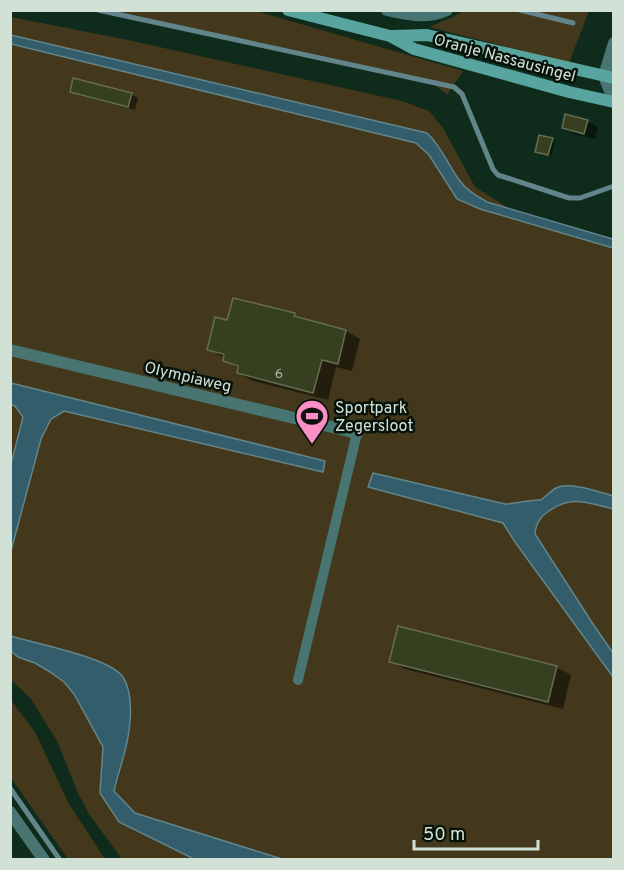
<svg xmlns="http://www.w3.org/2000/svg" width="624" height="870" font-family="Overpass,sans-serif">
<style>
.green{fill:#43381c}
.water{fill:#335d6b;stroke:#62858b;stroke-width:1.5}
.shadow{fill:#0007}
.lines{fill:none;stroke-linecap:round;stroke-linejoin:round}
.stream{stroke:#62858b;stroke-width:5}
.building{fill:#364020;stroke:#646d4f;stroke-width:1.5}
.lane{stroke:#487572;stroke-width:10}
.street{stroke:#487572;stroke-width:12}
.secondary{stroke:#58a49e;stroke-width:12}
.labels{text-anchor:middle;stroke-width:5;stroke-linejoin:round;paint-order:stroke}
.number-label{font-size:14px;fill:#aab9a8}
.street-label{font-size:16px;fill:#d1e1d6;stroke:#061109}
.poi-label{font-size:16px;fill:#d1e1d6;stroke:#061109;text-anchor:start}
</style>
<rect width="100%" height="100%" fill="#0f2b1b"/>
<g class="green">
<path d="M 112,11 L 256,11 L 463,71 L 447,95 C 432,79 408,75 387,70 Z"/>
<polygon points="463,11 589,11 569,63 429,27 455,16"/>
<polygon points="11,17 128,40 402,101 429,111 443,128 475,187 526,219 613,242 613,859 122,859 89,814 78,793 57,741 31,699 11,680 10,651 13,653 10,647"/>
<polygon points="10,699 35,732 69,804 105,859 68,859 11,778"/>
</g>
<g class="water">
<path d="M 11,35 L 427,133 C 442,147 448,165 460,181 C 467,191 477,196 487,202 L 613,239 L 613,248 L 480,209 L 457,199 L 429,155 L 416,143 L 11,44 Z"/>
<polygon points="11,383 325,461 323,472 64,411 51,419 41,439 11,551 11,464 23,417 15,406 11,404"/>
<path d="M 373,473 L 505,504 C 516,504 533,499 541,500 C 546,496 551,491 556,488 C 570,481 599,492 613,496 L 613,509 C 588,503 572,495 549,511 C 540,517 536,523 535,534 L 593,624 L 613,653 L 613,677 L 515,542 L 503,523 L 368,487 Z"/>
<path d="M 11,636 C 36,644 109,657 123,677 C 133,693 131,719 128,737 C 125,755 118,773 114,791 L 135,813 L 282,859 L 194,859 L 119,822 L 100,793 L 103,747 L 74,694 L 64,682 L 50,672 L 35,663 L 18,657 L 11,651 Z"/>
</g>
<g class="shadow">
<polygon points="72,91 131,94 138,98 135,110 79,95"/>
<polygon points="587,121 598,127 595,139 574,134 563,128"/>
<polygon points="552,139 555,141 551,156 540,153"/>
<polygon points="294,315 303,320 346,331 360,339 352,371 336,367 328,400 253,381 238,373 239,369 224,360 225,358 208,349 228,321"/>
<polygon points="390,661 556,667 571,675 563,709 405,669"/>
</g>
<g class="lines">
<g class="stream">
<polyline points="98,10 454,87 462,94 493,169 498,175 569,198 580,198 614,186"/>
<polyline points="520,10 573,23"/>
<polyline points="10,788 60,860"/>
</g>
</g>
<g class="building">
<polygon points="73,78 132,93 128,107 70,92"/>
<polygon points="565,114 588,120 584,134 562,128"/>
<polygon points="539,135 553,138 548,155 535,152"/>
<polygon points="233,298 295,313 294,316 346,330 338,364 322,360 313,393 237,373 238,366 223,361 224,354 207,350 215,317 227,320"/>
<polygon points="398,626 557,666 548,702 389,662"/>
</g>
<g class="lines">
<polyline class="lane" points="298,680 357,433"/>
<g class="street">
<path d="M 387,10 C 408,15 427,19 447,10"/>
<polyline points="614,43 604,76 614,101"/>
<polyline points="10,350 357,433"/>
<polyline points="10,812 44,860"/>
</g>
<g class="secondary">
<polyline points="288,10 390,36 414,49 569,92 614,102"/>
<polyline points="392,36 427,35 614,78"/>
</g>
</g>
<defs>
<symbol id="stadium-pin" viewBox="-11 -11 22 30"><path d="M0 17L-7.5 6A9.5 9.5 0 1 1 7.5 6Z" fill="#fa8fc6" stroke="#061109"/><path d="M0-5a6.5 5 0 1 0 0 10a6.5 5 0 1 0 0-10ZM-3.5-1.8h7v3.6h-7Z" fill="#111"/></symbol>
</defs>
<g fill-rule="evenodd">
<use href="#stadium-pin" x="293" y="397" width="38" height="52"/>
</g>
<g class="labels">
<g class="number-label">
<text x="279" y="378">6</text>
</g>
<g class="street-label">
<text transform="translate(505 57) rotate(15)" y="6">Oranje Nassausingel</text>
<text transform="translate(188 376) rotate(13)" y="6">Olympiaweg</text>
</g>
<g class="poi-label">
<text x="335" y="413">Sportpark<tspan x="335" dy="18">Zegersloot</tspan></text>
</g>
</g>
<rect width="624" height="870" fill="none" stroke="#d1e1d6" stroke-width="24"/>
<path d="M414 840v9h124v-9" fill="none" stroke="#d1e1d6" stroke-width="3"/>
<text x="423" y="840" font-size="18" fill="#d1e1d6" stroke="#061109" stroke-width="4.5" paint-order="stroke">50 m</text>
</svg>
